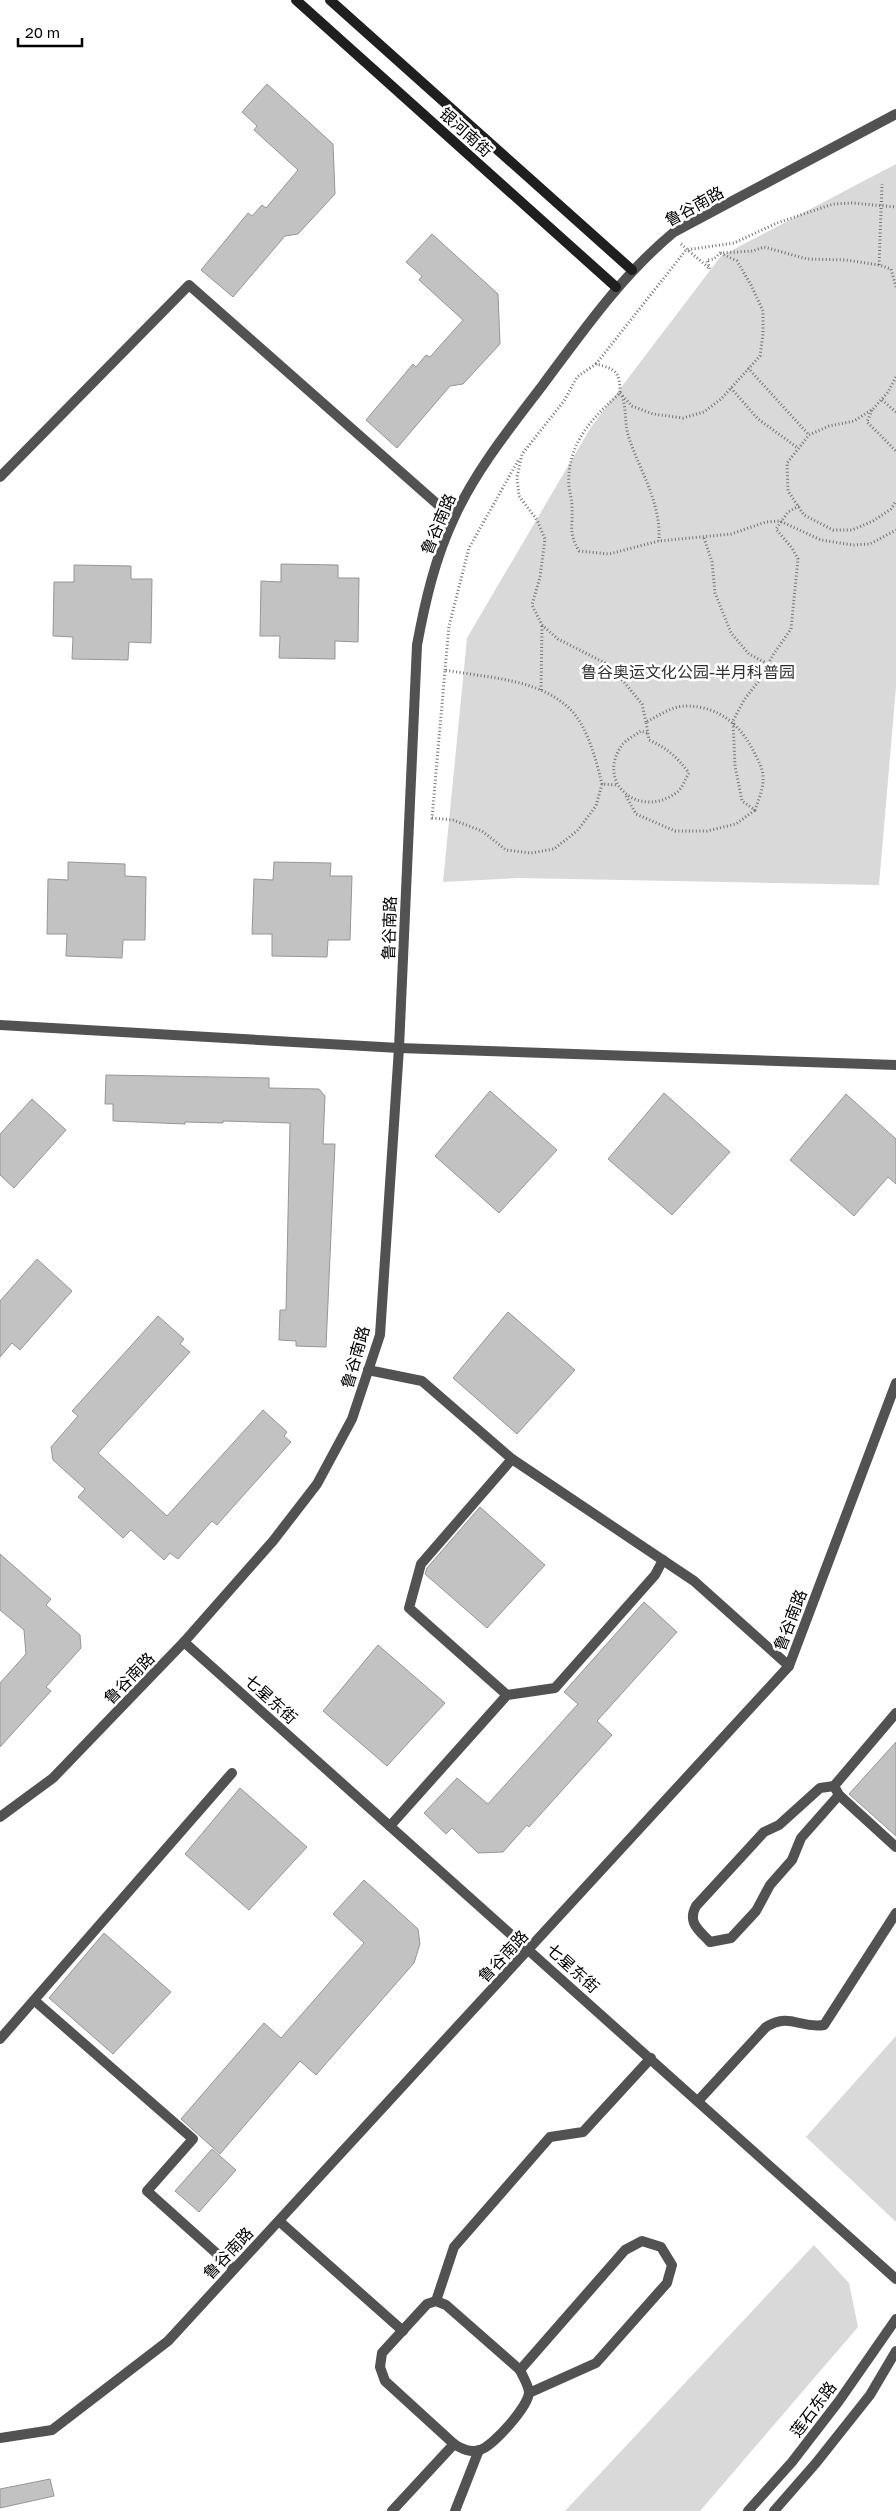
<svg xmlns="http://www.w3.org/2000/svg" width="896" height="2511" font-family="'Golos Text','Noto Sans SC',sans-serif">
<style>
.green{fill:#d9d9d9}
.building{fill:#c2c2c2;stroke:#969696}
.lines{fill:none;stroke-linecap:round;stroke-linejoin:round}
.path{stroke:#747474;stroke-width:3;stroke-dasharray:1 2.5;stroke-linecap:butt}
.minor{stroke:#525252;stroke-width:10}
.tertiary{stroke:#525252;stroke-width:10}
.secondary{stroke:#1f1f1f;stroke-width:10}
.labels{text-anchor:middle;stroke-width:5;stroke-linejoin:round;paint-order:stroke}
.street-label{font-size:16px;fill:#000;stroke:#fff}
.park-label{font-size:16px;fill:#303030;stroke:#fff}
</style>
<rect width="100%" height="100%" fill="#fff"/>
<g class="green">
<polygon points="896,164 896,687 879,885 518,878 443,882 467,638 591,427 721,256"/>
<polygon points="896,2036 896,2222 806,2137"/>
<polygon points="814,2245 849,2283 858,2327 700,2511 565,2511"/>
</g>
<g class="building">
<polygon points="267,84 333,144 335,194 298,234 285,236 233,297 201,270 248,213 252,216 262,205 266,208 298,170 254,130 257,126 242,112"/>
<polygon points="432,234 498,294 500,344 463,384 450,386 397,448 366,420 413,364 416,367 426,355 430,357 463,320 419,280 422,276 406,262"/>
<polygon points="281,564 338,565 338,578 359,578 358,642 335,641 335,659 279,658 280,636 260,636 261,581 281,582"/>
<polygon points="74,565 131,566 131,579 152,579 151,643 129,642 128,660 72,659 73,637 53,636 54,582 74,582"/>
<polygon points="68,862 125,864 125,876 146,877 145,940 123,940 122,958 66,956 67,934 47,934 48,879 68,880"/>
<polygon points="274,862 331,863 330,876 352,876 350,940 328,940 327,957 272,956 272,934 252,934 254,879 273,880"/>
<polygon points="106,1075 269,1078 269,1088 319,1089 325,1096 323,1144 335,1144 326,1347 296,1346 296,1341 279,1340 280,1310 286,1310 290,1123 223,1121 223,1123 185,1122 185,1124 113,1121 113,1104 105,1104"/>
<polygon points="490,1091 557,1150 499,1213 435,1156"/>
<polygon points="664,1093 730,1152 672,1215 608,1159"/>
<polygon points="846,1094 896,1139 896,1184 888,1177 854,1216 790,1160"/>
<polygon points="32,1099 66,1130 14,1188 0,1175 0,1134"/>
<polygon points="37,1259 72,1291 20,1350 12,1343 0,1357 0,1301"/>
<polygon points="508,1312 575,1370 517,1434 453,1378"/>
<polygon points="158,1316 184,1339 180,1344 190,1352 98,1453 167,1516 263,1410 287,1432 284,1436 291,1442 217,1525 212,1521 178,1559 170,1553 164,1560 131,1530 123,1538 78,1497 85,1489 53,1460 51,1447 78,1416 72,1411"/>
<polygon points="480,1507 545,1565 487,1628 425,1574 427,1568"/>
<polygon points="0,1554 51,1599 46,1605 80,1635 81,1648 46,1687 51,1691 0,1747 0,1683 26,1654 24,1630 0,1610"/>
<polygon points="644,1602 677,1632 597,1721 612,1735 529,1827 527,1825 503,1852 478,1853 452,1828 446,1834 424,1813 457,1778 488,1804 578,1704 564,1692"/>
<polygon points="378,1645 445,1703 387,1766 323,1711"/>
<polygon points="896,1742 896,1836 849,1794"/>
<polygon points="240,1788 307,1847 249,1910 185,1854"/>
<polygon points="364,1880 418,1929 420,1944 414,1963 316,2075 300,2061 220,2154 181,2119 264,2023 281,2038 364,1943 333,1914"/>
<polygon points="104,1933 171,1992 113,2054 49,1998"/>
<polygon points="212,2149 236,2170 199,2212 175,2191"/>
<polygon points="50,2479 54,2496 0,2508 0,2489"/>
</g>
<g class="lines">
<g class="path">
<polyline points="681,244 710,269 707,260 714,259 720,253 753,251 764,247 807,259 846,260 879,265 891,269 896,287"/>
<polyline points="879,265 882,184"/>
<polyline points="596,364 686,250 734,243 777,223 833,204 852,203 896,207"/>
<polyline points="748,368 809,435"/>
<polyline points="896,377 888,392 873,409 854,421 829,426 809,435 787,463 788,491 804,515 833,530 852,530 873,521 891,509 896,501"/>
<polyline points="731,388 758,419 798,448"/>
<polyline points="620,393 632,406 653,414 683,418 704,412 721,399 760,356 763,334 763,311 751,285 737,261 720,253"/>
<path d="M 622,396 C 627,410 624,423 629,438 C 641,473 661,503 659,541"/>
<polyline points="882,400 896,412"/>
<polyline points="872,410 867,422 896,451"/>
<polyline points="704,538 712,562 715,593 731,633 749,654 768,664"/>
<polyline points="445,670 449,626 469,548 519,459"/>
<polyline points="541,690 542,626"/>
<path d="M 646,722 L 642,704 L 624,682 L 605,663 L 558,639 L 542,625 L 532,605 L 540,577 L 545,539 L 537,520 L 519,496 L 517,477 L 522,454 L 564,401 L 577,377 L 596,364 C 616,369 620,372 620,393 C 591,419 566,445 569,487 C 570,494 572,500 572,507 C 573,527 568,532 579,551 L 609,554 L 659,541 L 731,534 L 766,522 L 780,521 L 821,540 L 853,545 L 870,544 L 896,530"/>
<path d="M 647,733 L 641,731 C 635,735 626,740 622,745 C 595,784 640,819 676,793 C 682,789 685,779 689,773 C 677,757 667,748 649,740 L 646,722 C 658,716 672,706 686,706 C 719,706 741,725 755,754 C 758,760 763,769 763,776 C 764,787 759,799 755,810 L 742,801 L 735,766 L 733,721 L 744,700 L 758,682 L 773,655 L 791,629 L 798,559 L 792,548 L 776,529 L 788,512 L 799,506"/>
<path d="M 602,784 C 596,760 588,728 571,710 C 539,678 487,678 445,670 L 432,818 L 453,820 L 482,831 L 506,850 L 531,853 L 554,849 L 577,831 L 596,806 L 602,784 L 617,785"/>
<polyline points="626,796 636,814 675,831 707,831 736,824 755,810"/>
</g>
<g class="minor">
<polyline points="368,1370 422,1381 512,1459 694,1581 789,1666"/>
<polyline points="507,1695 409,1608 421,1564 512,1459"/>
<polyline points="896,1713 834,1786 839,1795 896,1847"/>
<path d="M 834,1786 L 820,1788 L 779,1825 L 764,1832 L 696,1906 C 687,1923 699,1930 710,1942 L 731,1938 L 756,1911 L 770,1885 L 792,1860 L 801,1838 L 839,1795"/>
<polyline points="390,1826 507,1695 555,1688 655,1575 663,1560"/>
<polyline points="35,2001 193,2139 147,2191 234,2269"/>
<polyline points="0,2039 232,1773"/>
<path d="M 698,2101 L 766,2027 C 790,2012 800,2029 824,2025 L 896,1913"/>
<polyline points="279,2221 403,2331"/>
<path d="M 436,2301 L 446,2305 L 520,2370 C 523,2377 528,2384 529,2392 C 529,2406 493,2446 480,2450 C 470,2453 462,2449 454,2444 L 385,2381 L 380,2367 L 382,2353 L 427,2304 Z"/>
<polyline points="436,2301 454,2247 550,2137 583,2132 651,2058"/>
<polyline points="520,2370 625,2250 642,2241 661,2247 672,2265 667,2283 596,2363 529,2393"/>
<polyline points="392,2511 454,2444"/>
<polyline points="455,2511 479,2450"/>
</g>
<g class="tertiary">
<polyline points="0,477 189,285 453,518"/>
<polyline points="0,1025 399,1048 896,1065"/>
<polyline points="184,1642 896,2279"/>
<path d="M 0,1817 L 53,1778 L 184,1642 L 273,1541 L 317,1484 L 352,1419 L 380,1335 L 399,1048 L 417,645 C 425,602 435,558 454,518 C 476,470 510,428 542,386 C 583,331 621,276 674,232 L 896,114"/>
<polyline points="0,2438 52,2430 168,2341 789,1666 896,1383"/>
<polyline points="748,2511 792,2462 839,2401 896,2319"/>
<polyline points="774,2511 816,2463 870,2395 896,2351"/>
</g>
<g class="secondary">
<polyline points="296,0 616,287"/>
<polyline points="330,0 632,270"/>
</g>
</g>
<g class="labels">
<g class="street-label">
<text transform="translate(466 132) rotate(42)" y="6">银河南街</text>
<text transform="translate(694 206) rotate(-29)" y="6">鲁谷南路</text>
<text transform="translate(438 524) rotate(-67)" y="6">鲁谷南路</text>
<text transform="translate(389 928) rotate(-88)" y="6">鲁谷南路</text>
<text transform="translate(355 1357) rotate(-74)" y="6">鲁谷南路</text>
<text transform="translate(790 1620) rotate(-69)" y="6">鲁谷南路</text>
<text transform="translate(129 1678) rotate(-46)" y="6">鲁谷南路</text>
<text transform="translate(271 1699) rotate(42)" y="6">七星东街</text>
<text transform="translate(503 1956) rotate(-47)" y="6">鲁谷南路</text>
<text transform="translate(573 1968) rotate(42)" y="6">七星东街</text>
<text transform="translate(228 2253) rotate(-47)" y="6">鲁谷南路</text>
<text transform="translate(813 2409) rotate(-53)" y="6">莲石东路</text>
</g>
<g class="park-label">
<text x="688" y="678">鲁谷奥运文化公园-半月科普园</text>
</g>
</g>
<path d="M18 38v8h64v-8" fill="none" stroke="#000000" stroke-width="2.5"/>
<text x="25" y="38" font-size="15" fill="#000000" stroke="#ffffff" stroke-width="4" paint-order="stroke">20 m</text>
</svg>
